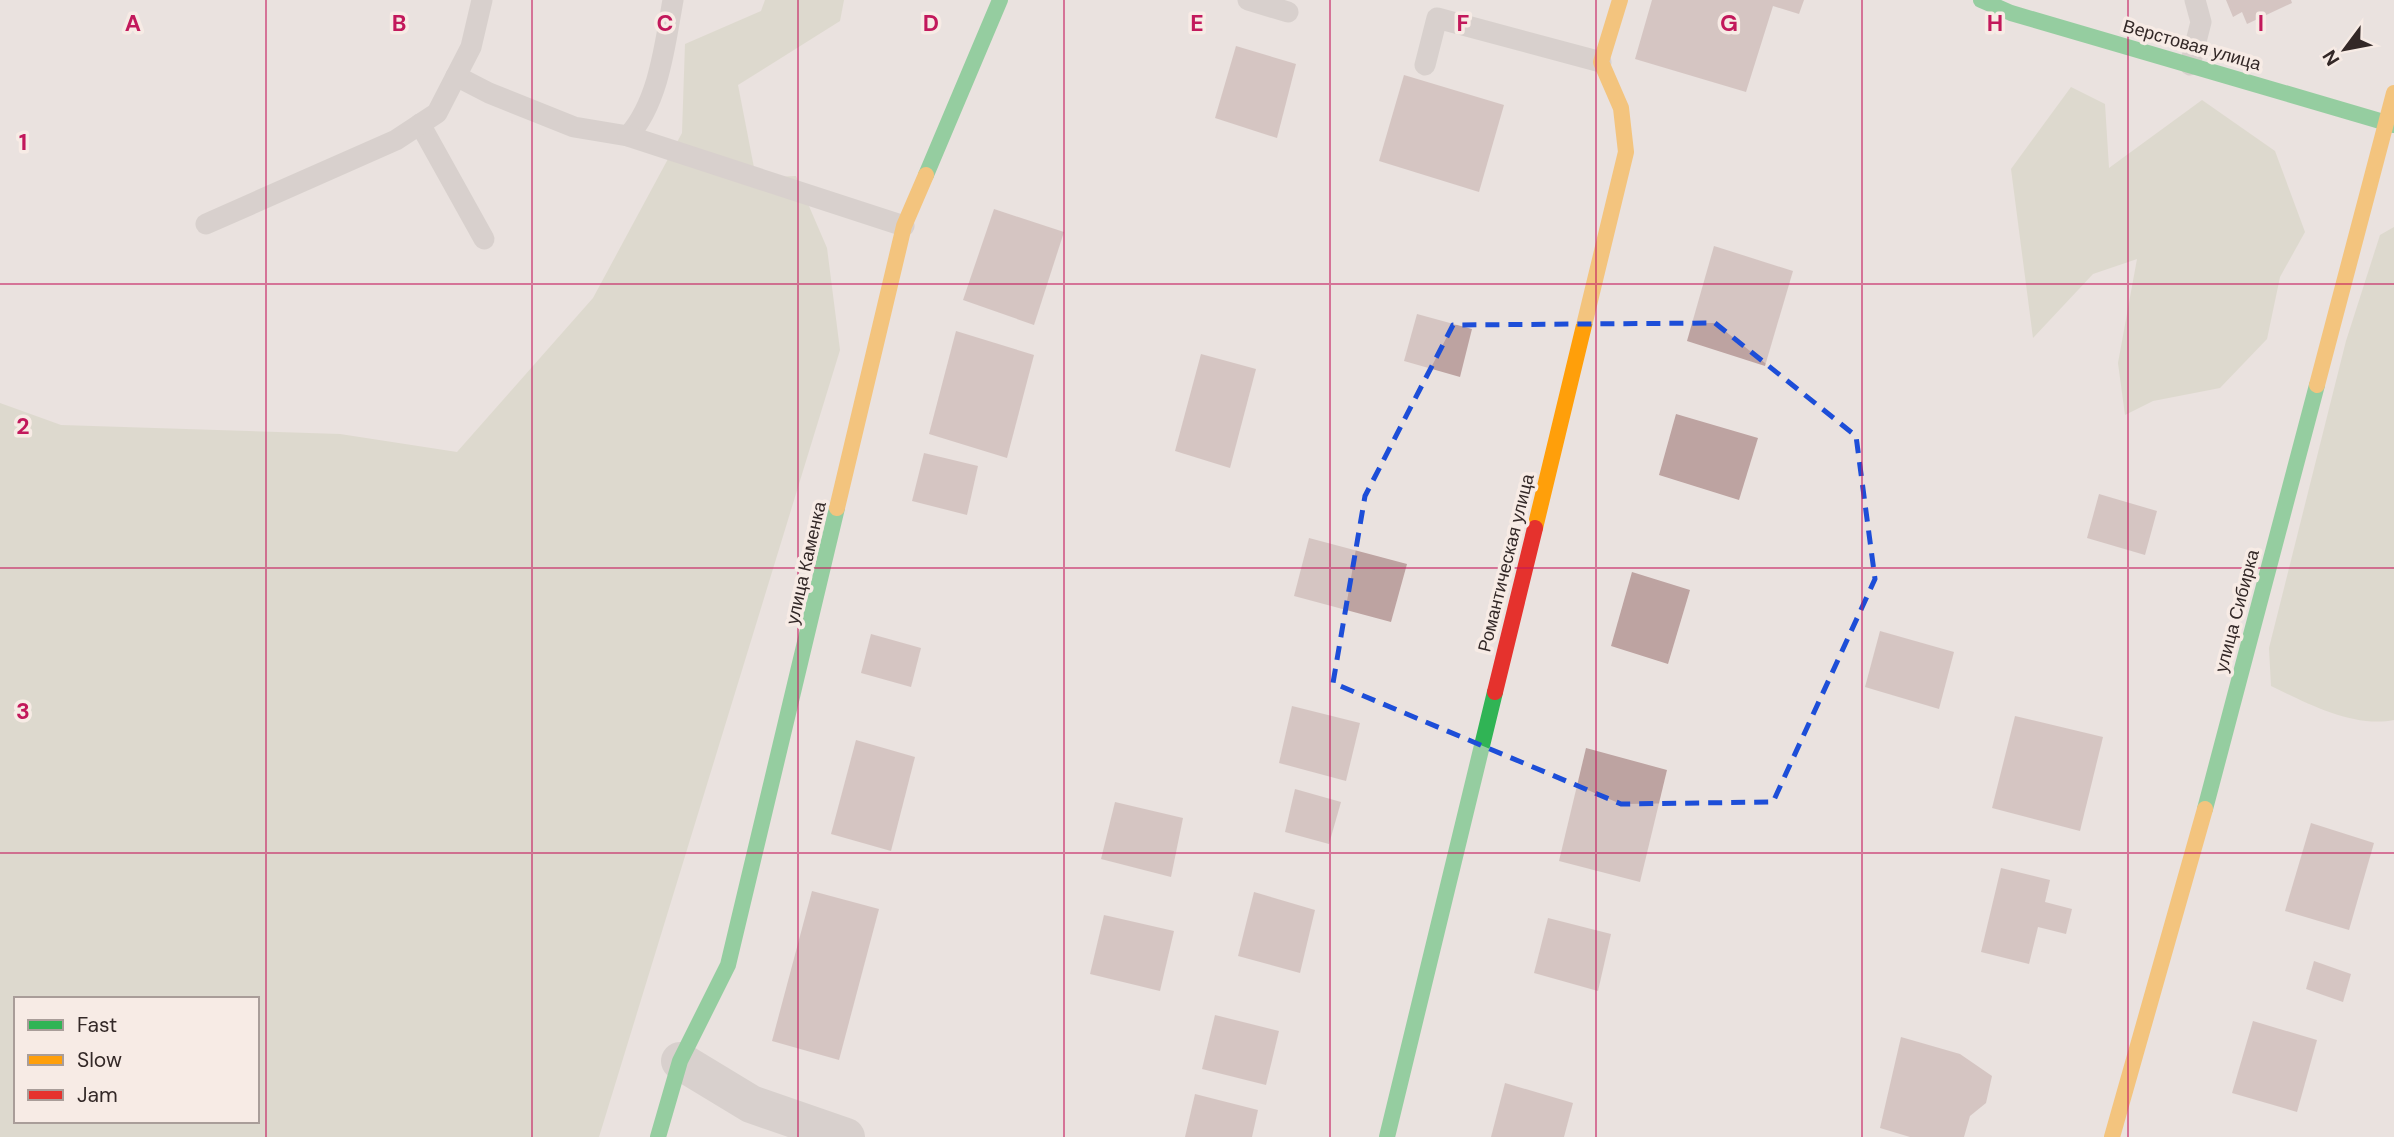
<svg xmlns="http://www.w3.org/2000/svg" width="2394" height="1137" font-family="'DM Sans',sans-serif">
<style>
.green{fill:#cfceba;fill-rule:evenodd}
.building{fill:#bda3a1}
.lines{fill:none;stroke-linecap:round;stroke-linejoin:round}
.lane{stroke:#c3bbb8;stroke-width:21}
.street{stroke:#c3bbb8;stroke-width:38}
.fast{stroke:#30b455;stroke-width:16}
.slow{stroke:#ff9f0a;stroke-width:16}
.jam{stroke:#e5322d;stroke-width:16}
.marked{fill:none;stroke:#1d4ed8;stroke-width:5;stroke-dasharray:14 9;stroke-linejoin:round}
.grid{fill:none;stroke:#c2185b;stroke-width:2;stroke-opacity:0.55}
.labels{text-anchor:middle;stroke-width:7;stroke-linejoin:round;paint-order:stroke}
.street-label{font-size:18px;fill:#332827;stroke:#f7ebe5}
.grid-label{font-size:23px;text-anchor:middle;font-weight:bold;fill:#c2185b;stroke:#f7ebe5;stroke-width:7;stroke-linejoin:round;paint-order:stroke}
</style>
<rect width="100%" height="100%" fill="#eae2df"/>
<g class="green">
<path d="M 765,0 L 844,0 L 840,21 L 738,85 L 756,178 L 796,176 L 827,248 L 840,350 L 599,1137 L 0,1137 L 0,403 L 61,425 L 340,434 L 457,452 L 593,298 L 682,133 L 685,44 L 761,11 ZM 16,999 L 257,999 L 257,1121 L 16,1121 Z"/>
<polygon points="2071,87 2105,104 2109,168 2202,100 2275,151 2305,232 2280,277 2267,339 2220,388 2153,401 2125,415 2118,363 2137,259 2093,274 2033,338 2011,169"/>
<path d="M 2394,227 L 2394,720 C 2353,728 2307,703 2271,686 L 2269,648 L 2346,341 L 2380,235 Z"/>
</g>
<g class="building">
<polygon points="1652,0 1804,0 1799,14 1773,6 1746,92 1635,59"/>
<polygon points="2226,0 2291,0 2292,3 2247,24 2242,12 2233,17"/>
<polygon points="1236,46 1296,64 1277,138 1215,118"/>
<polygon points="1404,75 1504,105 1479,192 1379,161"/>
<polygon points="994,209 1064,232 1034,325 963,300"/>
<polygon points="1714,246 1793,271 1765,366 1687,341"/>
<polygon points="1417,314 1472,329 1460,377 1404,361"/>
<polygon points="956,331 1034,355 1007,458 929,434"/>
<polygon points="1201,354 1256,369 1230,468 1175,451"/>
<polygon points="1676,414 1758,438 1739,500 1659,475"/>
<polygon points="924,453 978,466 967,515 912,501"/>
<polygon points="2099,494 2157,511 2145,555 2087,538"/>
<polygon points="1309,538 1407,564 1391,622 1294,596"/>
<polygon points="1632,572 1690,590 1668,664 1611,646"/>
<polygon points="1880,631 1954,652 1939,709 1865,687"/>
<polygon points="871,634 921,648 911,687 861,673"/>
<polygon points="1292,706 1360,723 1346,781 1279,763"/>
<polygon points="2015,716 2103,737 2080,831 1992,808"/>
<polygon points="856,740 915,757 891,851 831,834"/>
<polygon points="1586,748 1667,770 1640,882 1559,861"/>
<polygon points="1295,789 1341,802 1329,844 1285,832"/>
<polygon points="1115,802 1183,818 1171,877 1101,859"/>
<polygon points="2311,823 2374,843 2349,930 2285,911"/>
<polygon points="2001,868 2050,880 2045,902 2072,909 2066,934 2038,927 2029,964 1981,952"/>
<polygon points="812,891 879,909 839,1060 772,1041"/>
<polygon points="1254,892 1315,910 1300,973 1238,956"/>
<polygon points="1104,915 1174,931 1160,991 1090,974"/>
<polygon points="1548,918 1611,934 1598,991 1534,973"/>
<polygon points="2314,961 2351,974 2343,1002 2306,989"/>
<polygon points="1215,1015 1279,1031 1266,1085 1202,1069"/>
<polygon points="2253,1021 2317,1040 2297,1112 2232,1093"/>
<polygon points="1901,1037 1960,1054 1992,1076 1986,1103 1970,1116 1964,1137 1910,1137 1880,1128"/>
<polygon points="1505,1083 1573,1103 1564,1137 1491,1137"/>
<polygon points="1195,1094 1258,1110 1252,1137 1185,1137"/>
</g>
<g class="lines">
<g class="lane">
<polyline points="1248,0 1288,12"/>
<polyline points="1425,65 1437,18 1601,62"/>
<polyline points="2190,65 2201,22 2195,0"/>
<path d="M 456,76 L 489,93 L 574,127 L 628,136 C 659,102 665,44 673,0"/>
<polyline points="420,124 484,239"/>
<polyline points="628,136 904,226"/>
<polyline points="206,224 396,140 437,113 471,47 482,0"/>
</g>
<polyline class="street" points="680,1061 751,1104 846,1137"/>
<g class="fast">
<polyline points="1981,0 2011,13 2394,125"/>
<polyline points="926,175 1000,0"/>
<polyline points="2205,809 2317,385"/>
<polyline points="658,1137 680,1061 728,965 837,508"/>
<polyline points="1387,1137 1495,692"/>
</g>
<g class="slow">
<polyline points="2317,385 2394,93"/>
<polyline points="837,508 904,226 926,175"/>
<polyline points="1535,528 1626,152 1621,108 1601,62 1620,0"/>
<polyline points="2112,1137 2205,809"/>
</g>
<polyline class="jam" points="1495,692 1535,528"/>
</g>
<path d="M0 0H2394V1137H0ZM 1715,323 L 1856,436 L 1875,579 L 1773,802 L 1621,804 L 1333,683 L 1365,496 L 1453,325 Z" fill="#eae2df" fill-opacity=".55" fill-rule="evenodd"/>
<path class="marked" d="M 1715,323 L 1856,436 L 1875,579 L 1773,802 L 1621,804 L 1333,683 L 1365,496 L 1453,325 Z"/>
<path class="grid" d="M 266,0 L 266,1137M 532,0 L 532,1137M 798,0 L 798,1137M 1064,0 L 1064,1137M 1330,0 L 1330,1137M 1596,0 L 1596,1137M 1862,0 L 1862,1137M 2128,0 L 2128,1137M 0,284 L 2394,284M 0,568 L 2394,568M 0,853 L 2394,853"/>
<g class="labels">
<g class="street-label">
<text transform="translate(2192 45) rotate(16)" y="6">Верстовая улица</text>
<text transform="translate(806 563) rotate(-77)" y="6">улица Каменка</text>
<text transform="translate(1506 563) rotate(-76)" y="6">Романтическая улица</text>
<text transform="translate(2237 611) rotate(-75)" y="6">улица Сибирка</text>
</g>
</g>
<g class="grid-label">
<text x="133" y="31">A</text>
<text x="399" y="31">B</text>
<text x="665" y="31">C</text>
<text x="931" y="31">D</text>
<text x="1197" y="31">E</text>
<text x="1463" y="31">F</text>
<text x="1729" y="31">G</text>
<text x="1995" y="31">H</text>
<text x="2261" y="31">I</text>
<text x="23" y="150">1</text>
<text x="23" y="434">2</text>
<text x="23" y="719">3</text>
</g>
<rect x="14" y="997" width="245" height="126" fill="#f7ebe5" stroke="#a99d99" stroke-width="2"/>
<rect x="28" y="1020" width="35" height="10" fill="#30b455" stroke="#a99d99" stroke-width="2"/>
<text x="77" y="1032" font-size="21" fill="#332827">Fast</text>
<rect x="28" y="1055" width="35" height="10" fill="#ff9f0a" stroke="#a99d99" stroke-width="2"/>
<text x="77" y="1067" font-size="21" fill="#332827">Slow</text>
<rect x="28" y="1090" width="35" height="10" fill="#e5322d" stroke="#a99d99" stroke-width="2"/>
<text x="77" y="1102" font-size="21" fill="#332827">Jam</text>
<g transform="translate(2345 49) rotate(238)" stroke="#f7ebe5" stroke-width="5" paint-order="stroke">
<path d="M0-5L12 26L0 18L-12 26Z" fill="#332827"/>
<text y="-10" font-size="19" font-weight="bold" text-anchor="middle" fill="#332827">N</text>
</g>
</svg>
